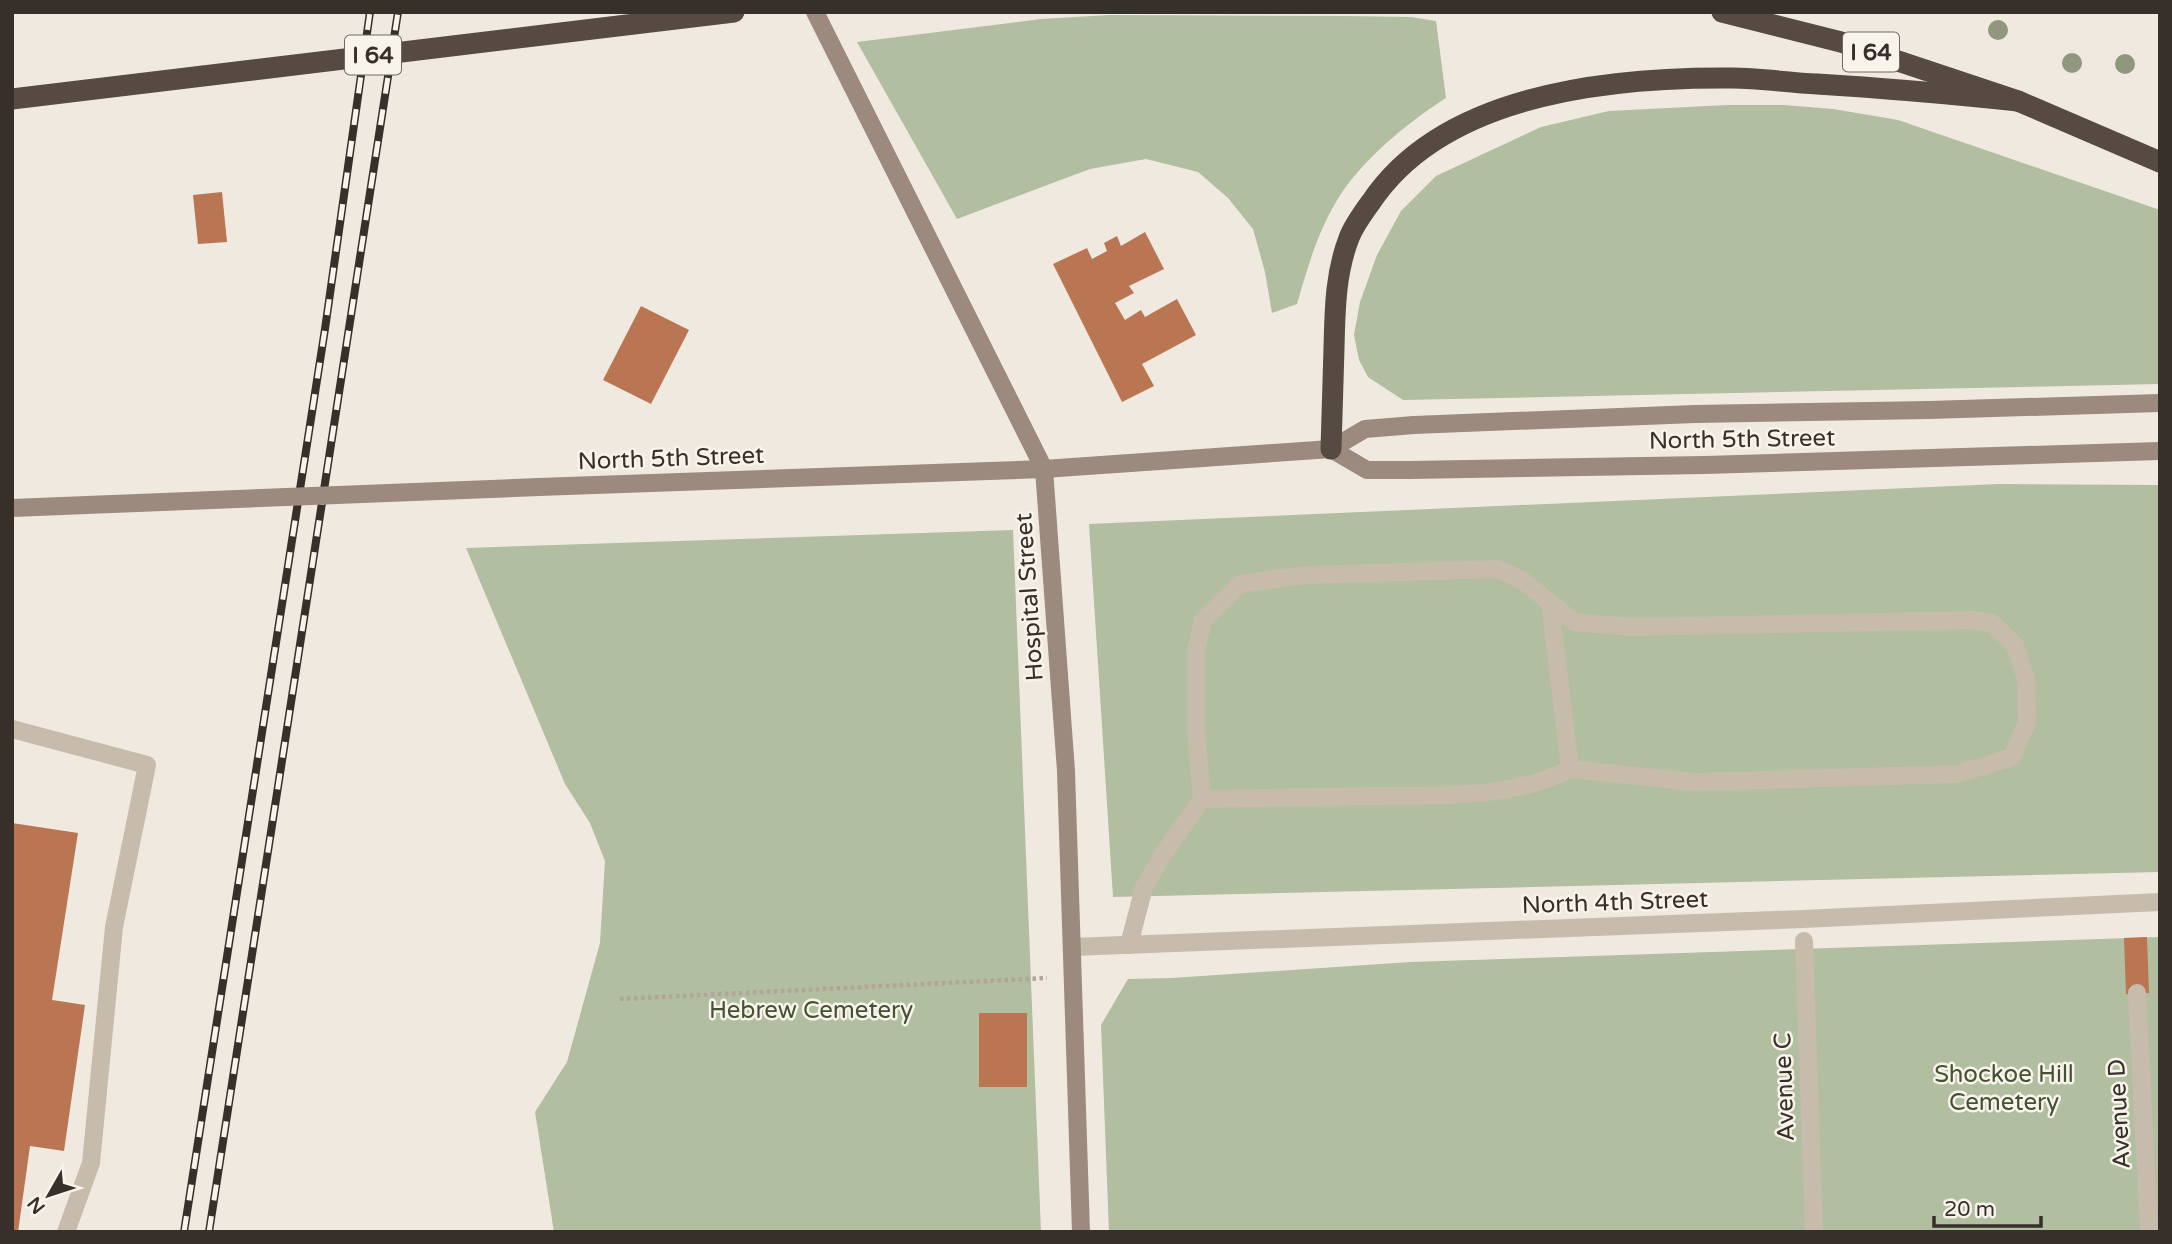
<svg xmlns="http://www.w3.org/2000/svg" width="2172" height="1244" font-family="'Varela Round',sans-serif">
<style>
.green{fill:#b1bea0}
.building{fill:#ba7553}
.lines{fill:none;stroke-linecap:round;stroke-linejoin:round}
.path{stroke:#b3a596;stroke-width:4.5;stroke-dasharray:3.5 3.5;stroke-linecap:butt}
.lane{stroke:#c7bbac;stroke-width:18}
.street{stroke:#c7bbac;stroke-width:18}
.secondary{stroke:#9b8a7d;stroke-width:18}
.highway{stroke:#564a42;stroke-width:21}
.rail-casing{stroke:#362f2a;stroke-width:8}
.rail{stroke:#f8f3eb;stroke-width:5;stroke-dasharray:16;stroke-linecap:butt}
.secondary-bridge{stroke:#9b8a7d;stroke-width:18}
.highway-bridge{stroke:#564a42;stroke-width:21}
.tree{fill:#91967f}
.labels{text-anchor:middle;stroke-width:5;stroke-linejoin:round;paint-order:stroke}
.shield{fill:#f8f3eb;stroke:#706a64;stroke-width:2}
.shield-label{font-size:23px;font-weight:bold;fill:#362f2a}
.street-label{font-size:24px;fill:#362f2a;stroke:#f8f3eb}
.park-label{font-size:24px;fill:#435230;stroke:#f8f3eb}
</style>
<rect width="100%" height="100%" fill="#f0e9df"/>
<g class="green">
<path d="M 1109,15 L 1344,16 L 1411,17 L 1436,21 L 1446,98 C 1407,123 1360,161 1336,202 C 1317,234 1307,269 1297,304 L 1272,313 L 1265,272 L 1253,229 L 1228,198 L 1198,172 L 1146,159 L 1090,169 L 957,219 L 857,42 L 1041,19 Z"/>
<polygon points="1727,105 1784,105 1833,109 1898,120 2160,210 2160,384 1403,400 1368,377 1359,360 1354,335 1360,302 1377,255 1401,211 1436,176 1541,127 1609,111"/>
<polygon points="1999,484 2160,485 2160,872 1113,897 1089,524"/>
<polygon points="1013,530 1041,1232 554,1232 535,1112 567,1062 600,943 605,861 590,823 565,784 466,548"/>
<polygon points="2160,937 2160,1232 1109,1232 1101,1025 1128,979 1172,978 1410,962"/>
</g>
<g class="building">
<polygon points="222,192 227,242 198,244 193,195"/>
<polygon points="1145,232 1164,269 1129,286 1134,293 1115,303 1125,320 1141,310 1145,317 1177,299 1196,335 1142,364 1154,386 1122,402 1053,264 1087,248 1092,259 1107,251 1104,243 1117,236 1121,246"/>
<polygon points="641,306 689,330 651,404 603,380"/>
<polygon points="12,823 78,833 52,1000 85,1005 64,1151 30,1146 18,1232 12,1232"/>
<polygon points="2147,937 2149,993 2126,994 2124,938"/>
<rect x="979" y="1013" width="48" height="74"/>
</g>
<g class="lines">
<polyline class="path" points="620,999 1047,978"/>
<g class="lane">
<polyline points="1550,603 1570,769"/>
<polyline points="12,729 147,765 114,927 91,1163 66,1232"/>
<polyline points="1804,941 1814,1232"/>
<path d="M 1129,945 L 1144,887 L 1164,853 L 1202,799 L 1196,734 L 1196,650 L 1203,620 L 1240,584 L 1306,575 L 1498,569 L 1522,580 L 1574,622 L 1631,627 L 1972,620 L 1992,623 L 2015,645 L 2026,679 L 2027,722 L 2012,757 L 1957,774 L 1695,782 L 1570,769 C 1509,800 1435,795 1369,796 C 1313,797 1258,798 1202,799"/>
<polyline points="2137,993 2149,1232"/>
</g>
<polyline class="street" points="1072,947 1803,919 2160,902"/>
<g class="secondary">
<polyline points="815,12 1044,469 1066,771 1081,1232"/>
<polyline points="1331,449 1367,470 1409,470 1705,465 2160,451"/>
<polyline points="539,487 1044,469 1331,449 1365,429 1414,425 1695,414 1929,410 2160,403"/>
</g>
<g class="highway">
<polyline points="1722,12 1841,42 2018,101 2160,162"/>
<path d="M 1331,449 C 1332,415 1333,382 1334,348 C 1335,311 1335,274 1349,238 C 1354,225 1363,213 1371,202 C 1444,93 1612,77 1732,78 C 1761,78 1789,83 1817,84 C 1884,88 1951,94 2018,101"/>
</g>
<defs>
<g id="rail">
<polyline points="184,1232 325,329 370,12"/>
<polyline points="209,1232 398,12"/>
</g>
</defs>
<use href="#rail" class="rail-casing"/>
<use href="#rail" class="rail"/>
<polyline class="secondary-bridge" points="12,508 539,487"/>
<polyline class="highway-bridge" points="12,99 734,12"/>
</g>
<g class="tree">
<circle cx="1998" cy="30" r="10"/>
<circle cx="2072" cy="63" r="10"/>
<circle cx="2125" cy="64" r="10"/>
</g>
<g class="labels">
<g class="shield">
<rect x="1843" y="32.5" width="56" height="39" rx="5"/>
<rect x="345" y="35.5" width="56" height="39" rx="5"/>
</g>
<g class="shield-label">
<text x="1871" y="60">I 64</text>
<text x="373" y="63">I 64</text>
</g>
<g class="street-label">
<text transform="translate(1742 439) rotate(-1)" y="8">North 5th Street</text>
<text transform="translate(671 458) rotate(-2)" y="8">North 5th Street</text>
<text transform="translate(1029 597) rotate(-94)" y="8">Hospital Street</text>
<text transform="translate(1615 902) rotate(-2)" y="8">North 4th Street</text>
<text transform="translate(1784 1087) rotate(-92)" y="8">Avenue C</text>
<text transform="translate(2119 1114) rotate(-93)" y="8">Avenue D</text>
</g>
<g class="park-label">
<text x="811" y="1018">Hebrew Cemetery</text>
<text x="2004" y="1082">Shockoe Hill<tspan x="2004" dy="28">Cemetery</tspan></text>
</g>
</g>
<rect width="2172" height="1244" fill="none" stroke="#362f2a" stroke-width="28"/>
<g transform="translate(49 1195) rotate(231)" stroke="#f8f3eb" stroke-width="5" paint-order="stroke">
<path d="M0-5L12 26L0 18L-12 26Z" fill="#362f2a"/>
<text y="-10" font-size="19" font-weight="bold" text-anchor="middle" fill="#362f2a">N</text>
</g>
<path d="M1934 1216v10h107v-10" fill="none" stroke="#362f2a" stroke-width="3.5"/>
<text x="1944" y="1216" font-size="21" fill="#362f2a" stroke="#f8f3eb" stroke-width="5" paint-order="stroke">20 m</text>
</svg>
